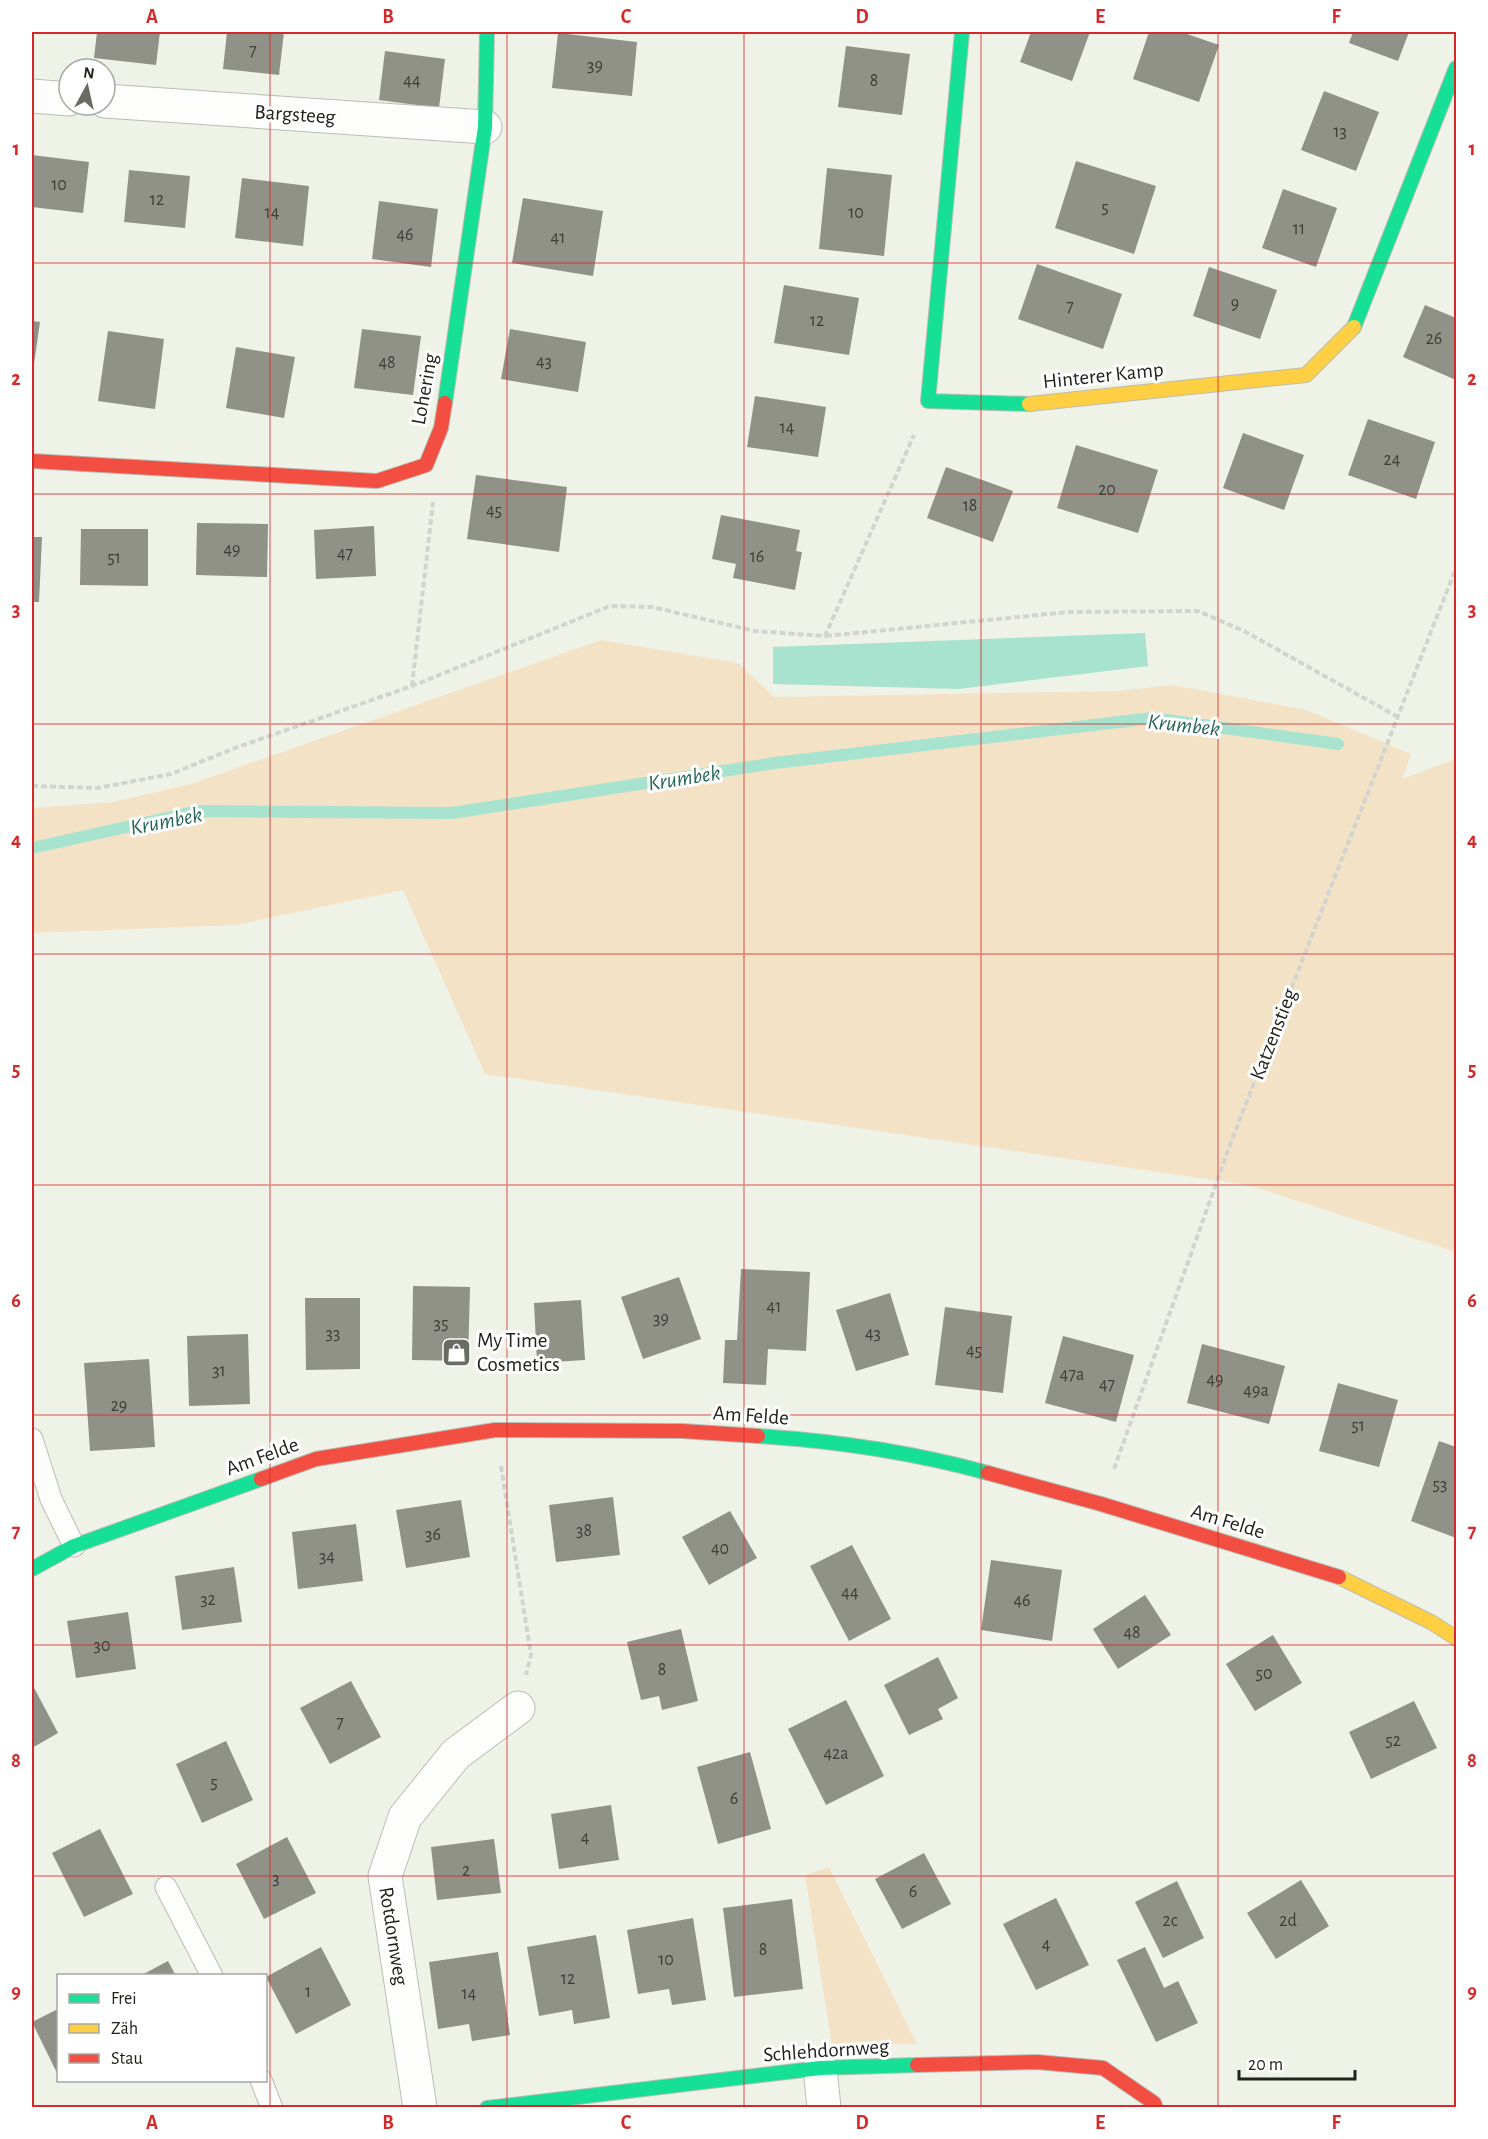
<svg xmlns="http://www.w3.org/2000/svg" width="1488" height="2139" font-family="'Alegreya Sans',sans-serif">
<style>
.green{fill:#f3e2c6}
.water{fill:#a7e3ce}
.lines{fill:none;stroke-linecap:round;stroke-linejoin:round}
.stream{stroke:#a7e3ce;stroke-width:12}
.building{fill:#909187}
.lane-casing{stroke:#babdb4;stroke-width:23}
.street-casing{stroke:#babdb4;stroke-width:35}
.fast-casing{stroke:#babdb4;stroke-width:16}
.slow-casing{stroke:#babdb4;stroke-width:16}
.jam-casing{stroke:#babdb4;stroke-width:16}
.path{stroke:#d2d4d0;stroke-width:4;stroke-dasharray:6 3;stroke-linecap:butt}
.lane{stroke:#fdfdfb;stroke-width:21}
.street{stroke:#fdfdfb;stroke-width:33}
.fast{stroke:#16e098;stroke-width:14}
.slow{stroke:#ffcf43;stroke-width:14}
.jam{stroke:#f24e42;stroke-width:14}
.grid{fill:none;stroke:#d62828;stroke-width:1.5;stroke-opacity:0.55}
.labels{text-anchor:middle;stroke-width:6;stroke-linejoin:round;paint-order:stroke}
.number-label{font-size:18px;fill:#3d3e36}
.street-label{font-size:21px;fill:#21231b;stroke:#fff}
.poi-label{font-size:21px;fill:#21231b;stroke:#fff;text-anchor:start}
.water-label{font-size:22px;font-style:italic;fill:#246554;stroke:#fff}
.neatline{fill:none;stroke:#d62828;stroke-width:2}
.grid-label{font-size:20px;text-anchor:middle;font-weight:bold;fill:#d62828}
</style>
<rect width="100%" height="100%" fill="#eff3e7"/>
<g class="green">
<polygon points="601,640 738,663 774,697 1117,691 1173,685 1306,710 1411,754 1402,779 1456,759 1456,1252 1248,1185 485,1074 403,890 235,925 32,933 32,808 113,802 194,783"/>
<polygon points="829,1867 917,2044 832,2046 805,1875"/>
</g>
<polygon class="water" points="1145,633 1148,666 959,689 773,684 773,647"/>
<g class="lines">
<polyline class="stream" points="32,848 198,811 452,813 775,763 1153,718 1338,744"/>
</g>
<g class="building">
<polygon points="97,32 160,32 156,65 94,58"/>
<polygon points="227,32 284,32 279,75 223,69"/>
<polygon points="1031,32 1090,32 1072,81 1020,62"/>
<polygon points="1149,32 1181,32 1219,45 1199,102 1133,79"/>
<polygon points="1353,32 1409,32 1398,61 1349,43"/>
<polygon points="558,33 637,42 632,96 552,88"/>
<polygon points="846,46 910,54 902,115 838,107"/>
<polygon points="385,51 445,59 439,108 379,100"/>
<polygon points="1324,91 1379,112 1356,171 1301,150"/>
<polygon points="32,155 89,162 83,213 32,207"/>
<polygon points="1076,161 1156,186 1134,254 1055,228"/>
<polygon points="827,168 892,175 884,256 819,249"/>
<polygon points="129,170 190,176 185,228 124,222"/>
<polygon points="242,178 309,186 303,246 235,238"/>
<polygon points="1283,189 1337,208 1316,267 1262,248"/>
<polygon points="523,198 603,211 593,276 512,263"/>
<polygon points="379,201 438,209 431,267 372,259"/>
<polygon points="1037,264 1122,294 1103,349 1018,319"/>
<polygon points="1209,267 1277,290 1260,339 1193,316"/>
<polygon points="784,285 859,298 849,355 774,343"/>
<polygon points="1425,305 1456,318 1456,380 1403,357"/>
<polygon points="32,321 40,322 33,371 32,371"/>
<polygon points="362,329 421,336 413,395 354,388"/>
<polygon points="510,329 586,342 578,392 501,379"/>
<polygon points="108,331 164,339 155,409 98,401"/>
<polygon points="236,347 295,357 284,418 226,408"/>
<polygon points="755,396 826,407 818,457 747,447"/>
<polygon points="1368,419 1435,442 1416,499 1348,475"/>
<polygon points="1243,433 1304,455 1284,510 1223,488"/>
<polygon points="1076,445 1158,470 1138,533 1057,508"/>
<polygon points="946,467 1013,491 993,542 927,518"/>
<polygon points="476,475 567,487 559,552 467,539"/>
<polygon points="721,515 800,530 796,551 802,552 795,590 733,578 736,564 712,559"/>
<polygon points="197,523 268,524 267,577 196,575"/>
<polygon points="374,526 376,576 316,579 314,530"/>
<polygon points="81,529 148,529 148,586 80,585"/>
<polygon points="32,537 42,537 39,602 32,602"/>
<polygon points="741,1269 810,1272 806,1351 768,1349 766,1385 723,1383 725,1340 737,1340"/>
<polygon points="679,1277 701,1339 643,1359 621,1297"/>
<polygon points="413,1286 470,1287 468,1361 412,1360"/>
<polygon points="890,1293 909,1355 856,1371 836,1310"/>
<polygon points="305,1298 360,1298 360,1369 306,1370"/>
<polygon points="581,1300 585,1360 537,1363 534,1303"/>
<polygon points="945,1307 1012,1316 1003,1393 935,1385"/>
<polygon points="248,1334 250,1404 189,1406 187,1336"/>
<polygon points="1063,1336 1134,1355 1116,1422 1045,1403"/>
<polygon points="1202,1344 1285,1366 1269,1424 1187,1403"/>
<polygon points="149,1359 155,1447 90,1451 84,1363"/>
<polygon points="1338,1383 1398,1400 1379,1467 1319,1451"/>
<polygon points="1439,1441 1456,1447 1456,1538 1411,1521"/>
<polygon points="613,1497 620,1555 556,1562 549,1505"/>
<polygon points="461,1500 470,1557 406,1568 396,1510"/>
<polygon points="730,1511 757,1558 709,1585 682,1537"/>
<polygon points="356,1524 363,1581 298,1589 292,1532"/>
<polygon points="852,1545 891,1619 849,1641 810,1566"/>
<polygon points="991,1560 1062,1570 1052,1641 981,1630"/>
<polygon points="234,1567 242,1622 182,1630 175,1576"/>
<polygon points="1145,1595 1171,1635 1118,1669 1093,1629"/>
<polygon points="128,1612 136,1669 76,1678 67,1621"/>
<polygon points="681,1629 698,1701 662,1710 659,1696 641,1700 627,1642"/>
<polygon points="1273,1635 1302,1683 1255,1711 1226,1664"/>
<polygon points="938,1657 958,1698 938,1709 943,1719 909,1735 884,1685"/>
<polygon points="351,1681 381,1737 330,1764 300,1708"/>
<polygon points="32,1684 58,1733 32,1748"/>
<polygon points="846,1700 884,1776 826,1805 788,1729"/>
<polygon points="1414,1701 1437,1748 1371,1779 1349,1732"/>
<polygon points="226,1741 253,1800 202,1823 176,1764"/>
<polygon points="750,1752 771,1829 718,1844 697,1767"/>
<polygon points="611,1805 619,1860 559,1869 551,1814"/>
<polygon points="100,1829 133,1894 84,1917 52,1853"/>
<polygon points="287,1837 316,1893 264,1919 236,1864"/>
<polygon points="494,1839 501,1893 437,1900 431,1847"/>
<polygon points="924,1853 951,1904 902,1929 875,1879"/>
<polygon points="1301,1880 1329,1926 1276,1959 1247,1913"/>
<polygon points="1177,1881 1204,1938 1163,1958 1135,1902"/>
<polygon points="1056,1898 1089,1965 1036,1990 1003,1924"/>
<polygon points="792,1899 803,1989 734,1997 723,1908"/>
<polygon points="693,1918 706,2000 672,2005 669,1989 638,1994 627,1930"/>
<polygon points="596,1935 610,2018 574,2024 572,2010 539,2016 527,1947"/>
<polygon points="321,1947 351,2005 296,2034 266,1977"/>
<polygon points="1145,1947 1164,1988 1178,1981 1198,2023 1156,2042 1117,1960"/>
<polygon points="498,1952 510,2035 472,2041 469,2024 438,2029 429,1962"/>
<polygon points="168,1961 176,1976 140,1976"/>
<polygon points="58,2009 58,2075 32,2022"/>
</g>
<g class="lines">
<defs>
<g id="lane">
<polyline points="32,1439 51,1499 74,1546"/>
<polyline points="166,1887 212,1976"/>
<polyline points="261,2080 272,2108"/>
</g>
<g id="street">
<polyline points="32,96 69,99"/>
<polyline points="105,101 485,127"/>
<polyline points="820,2068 824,2108"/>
<polyline points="420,2108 385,1876 405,1817 456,1754 518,1708"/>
</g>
<g id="fast">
<polyline points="962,32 928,401 1029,404"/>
<polyline points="1354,327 1456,68"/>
<polyline points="445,403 485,127 487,32"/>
<path d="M 758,1436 C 836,1441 912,1452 988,1473"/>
<polyline points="32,1569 74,1546 261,1479"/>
<polyline points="487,2108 820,2068 917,2065"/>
</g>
<g id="slow">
<polyline points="1029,404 1306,375 1354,327"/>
<polyline points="1339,1577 1431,1622 1456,1638"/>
</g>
<g id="jam">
<polyline points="32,461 377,481 426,465 441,428 445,403"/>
<polyline points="988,1473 1101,1504 1339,1577"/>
<polyline points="261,1479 316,1459 495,1430 682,1431 758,1436"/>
<polyline points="917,2065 1037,2062 1103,2068 1154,2103 1156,2108"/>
</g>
</defs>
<use href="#lane" class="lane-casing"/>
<use href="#street" class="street-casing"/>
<use href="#fast" class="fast-casing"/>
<use href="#slow" class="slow-casing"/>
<use href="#jam" class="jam-casing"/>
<g class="path">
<polyline points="826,636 1068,612 1198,611 1246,632 1398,717"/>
<polyline points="412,686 433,502"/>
<polyline points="32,786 98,788 171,774 235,748 412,686 610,606 652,607 755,631 825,636 914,435"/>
<polyline points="501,1466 531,1655 526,1675"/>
<polyline points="1114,1469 1231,1142 1456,568"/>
</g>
<use href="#lane" class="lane"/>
<use href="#street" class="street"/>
<use href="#fast" class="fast"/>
<use href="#slow" class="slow"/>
<use href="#jam" class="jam"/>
</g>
<path class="grid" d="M 270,32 L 270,2108M 507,32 L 507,2108M 744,32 L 744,2108M 981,32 L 981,2108M 1218,32 L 1218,2108M 32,263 L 1456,263M 32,494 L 1456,494M 32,724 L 1456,724M 32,954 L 1456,954M 32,1185 L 1456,1185M 32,1415 L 1456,1415M 32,1645 L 1456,1645M 32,1876 L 1456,1876"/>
<defs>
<symbol id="shop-square" viewBox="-11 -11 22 22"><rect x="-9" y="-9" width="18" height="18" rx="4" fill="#696c62" stroke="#fff"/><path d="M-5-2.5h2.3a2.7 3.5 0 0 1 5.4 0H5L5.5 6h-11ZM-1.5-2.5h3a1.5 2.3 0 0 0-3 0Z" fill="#fff"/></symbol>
</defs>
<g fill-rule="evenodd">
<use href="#shop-square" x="440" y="1336" width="33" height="33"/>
</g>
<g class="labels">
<g class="number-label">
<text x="253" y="56">7</text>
<text x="595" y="71">39</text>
<text x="412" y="86">44</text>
<text x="874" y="86">8</text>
<text x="1340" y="137">13</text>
<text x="59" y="190">10</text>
<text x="157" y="205">12</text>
<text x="1105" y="213">5</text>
<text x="272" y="218">14</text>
<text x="856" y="218">10</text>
<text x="1299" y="234">11</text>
<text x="405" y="240">46</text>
<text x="558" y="243">41</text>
<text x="1235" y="309">9</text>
<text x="1070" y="312">7</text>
<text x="817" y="326">12</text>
<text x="1434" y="344">26</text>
<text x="544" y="367">43</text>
<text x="387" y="368">48</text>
<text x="787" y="433">14</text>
<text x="1392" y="465">24</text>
<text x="1107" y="495">20</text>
<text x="970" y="511">18</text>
<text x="494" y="516">45</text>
<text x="232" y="555">49</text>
<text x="345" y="559">47</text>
<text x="757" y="562">16</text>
<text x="114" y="563">51</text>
<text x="774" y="1312">41</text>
<text x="661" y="1324">39</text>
<text x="441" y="1329">35</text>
<text x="333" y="1339">33</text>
<text x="873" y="1339">43</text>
<text x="974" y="1356">45</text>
<text x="219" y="1376">31</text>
<text x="1072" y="1380">47a</text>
<text x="1215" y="1385">49</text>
<text x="1107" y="1390">47</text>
<text x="1256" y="1396">49a</text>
<text x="119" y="1411">29</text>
<text x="1358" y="1431">51</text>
<text x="1440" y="1490">53</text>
<text x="584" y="1536">38</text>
<text x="433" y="1540">36</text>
<text x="720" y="1554">40</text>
<text x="327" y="1562">34</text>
<text x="850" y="1598">44</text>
<text x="208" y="1605">32</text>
<text x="1022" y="1606">46</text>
<text x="1132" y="1638">48</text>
<text x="102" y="1651">30</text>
<text x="662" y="1675">8</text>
<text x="1264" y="1679">50</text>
<text x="340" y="1728">7</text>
<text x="1393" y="1746">52</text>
<text x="836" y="1759">42a</text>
<text x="214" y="1788">5</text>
<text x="734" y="1804">6</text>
<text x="585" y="1843">4</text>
<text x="466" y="1876">2</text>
<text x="276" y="1884">3</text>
<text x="913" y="1897">6</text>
<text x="1170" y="1926">2c</text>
<text x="1288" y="1926">2d</text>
<text x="1046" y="1950">4</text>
<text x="763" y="1955">8</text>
<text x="666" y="1965">10</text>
<text x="568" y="1984">12</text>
<text x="308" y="1997">1</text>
<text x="469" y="1999">14</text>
</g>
<g class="street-label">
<text transform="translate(295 114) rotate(4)" y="7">Bargsteeg</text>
<text transform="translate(1103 375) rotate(-6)" y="7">Hinterer Kamp</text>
<text transform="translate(424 389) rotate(-80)" y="7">Lohering</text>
<text transform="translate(1273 1034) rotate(-69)" y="7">Katzenstieg</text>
<text transform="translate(751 1415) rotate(4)" y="7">Am Felde</text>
<text transform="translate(262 1456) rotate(-20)" y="7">Am Felde</text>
<text transform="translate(1228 1521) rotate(17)" y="7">Am Felde</text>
<text transform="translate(394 1936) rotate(81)" y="7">Rotdornweg</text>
<text transform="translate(826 2050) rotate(-4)" y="7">Schlehdornweg</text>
</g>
<g class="poi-label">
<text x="477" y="1347">My Time<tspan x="477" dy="24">Cosmetics</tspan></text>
</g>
<g class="water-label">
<text transform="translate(1184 724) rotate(6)" y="8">Krumbek</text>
<text transform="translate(684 777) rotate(-9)" y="8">Krumbek</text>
<text transform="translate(166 820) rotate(-11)" y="8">Krumbek</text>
</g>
</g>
<rect width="1488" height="2139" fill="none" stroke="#ffffff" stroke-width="66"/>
<rect x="57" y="1974" width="210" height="108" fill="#ffffff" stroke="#a6a7a4" stroke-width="1.5"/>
<rect x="69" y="1994" width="30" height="9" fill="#16e098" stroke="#a6a7a4" stroke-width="1.5"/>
<text x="111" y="2004" font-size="18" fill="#21231b">Frei</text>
<rect x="69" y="2024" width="30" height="9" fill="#ffcf43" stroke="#a6a7a4" stroke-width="1.5"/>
<text x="111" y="2034" font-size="18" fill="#21231b">Zäh</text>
<rect x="69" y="2054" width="30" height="9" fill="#f24e42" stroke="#a6a7a4" stroke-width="1.5"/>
<text x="111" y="2064" font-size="18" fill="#21231b">Stau</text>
<g transform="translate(87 87) rotate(8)"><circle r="28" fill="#ffffff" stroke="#a6a7a4" stroke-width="1.5"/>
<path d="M0-4.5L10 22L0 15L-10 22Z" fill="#696c62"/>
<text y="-9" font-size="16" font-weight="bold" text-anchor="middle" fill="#21231b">N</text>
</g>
<path d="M1239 2070v9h116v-9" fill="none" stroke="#21231b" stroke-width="3"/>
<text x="1248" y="2070" font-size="18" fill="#21231b" stroke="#ffffff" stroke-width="4.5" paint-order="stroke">20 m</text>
<rect x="33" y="33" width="1422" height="2073" class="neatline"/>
<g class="grid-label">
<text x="152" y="23">A</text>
<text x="388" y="23">B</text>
<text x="626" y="23">C</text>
<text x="862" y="23">D</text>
<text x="1100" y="23">E</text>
<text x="1336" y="23">F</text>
<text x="16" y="155">1</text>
<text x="1472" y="155">1</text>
<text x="16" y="385">2</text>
<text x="1472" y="385">2</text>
<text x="16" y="616">3</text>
<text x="1472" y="616">3</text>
<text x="16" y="846">4</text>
<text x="1472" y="846">4</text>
<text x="16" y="1076">5</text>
<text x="1472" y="1076">5</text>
<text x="16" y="1307">6</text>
<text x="1472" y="1307">6</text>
<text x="16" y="1537">7</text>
<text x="1472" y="1537">7</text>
<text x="16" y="1767">8</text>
<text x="1472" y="1767">8</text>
<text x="16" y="1998">9</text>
<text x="1472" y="1998">9</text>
<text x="152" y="2129">A</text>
<text x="388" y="2129">B</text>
<text x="626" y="2129">C</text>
<text x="862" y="2129">D</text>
<text x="1100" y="2129">E</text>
<text x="1336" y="2129">F</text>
</g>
</svg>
